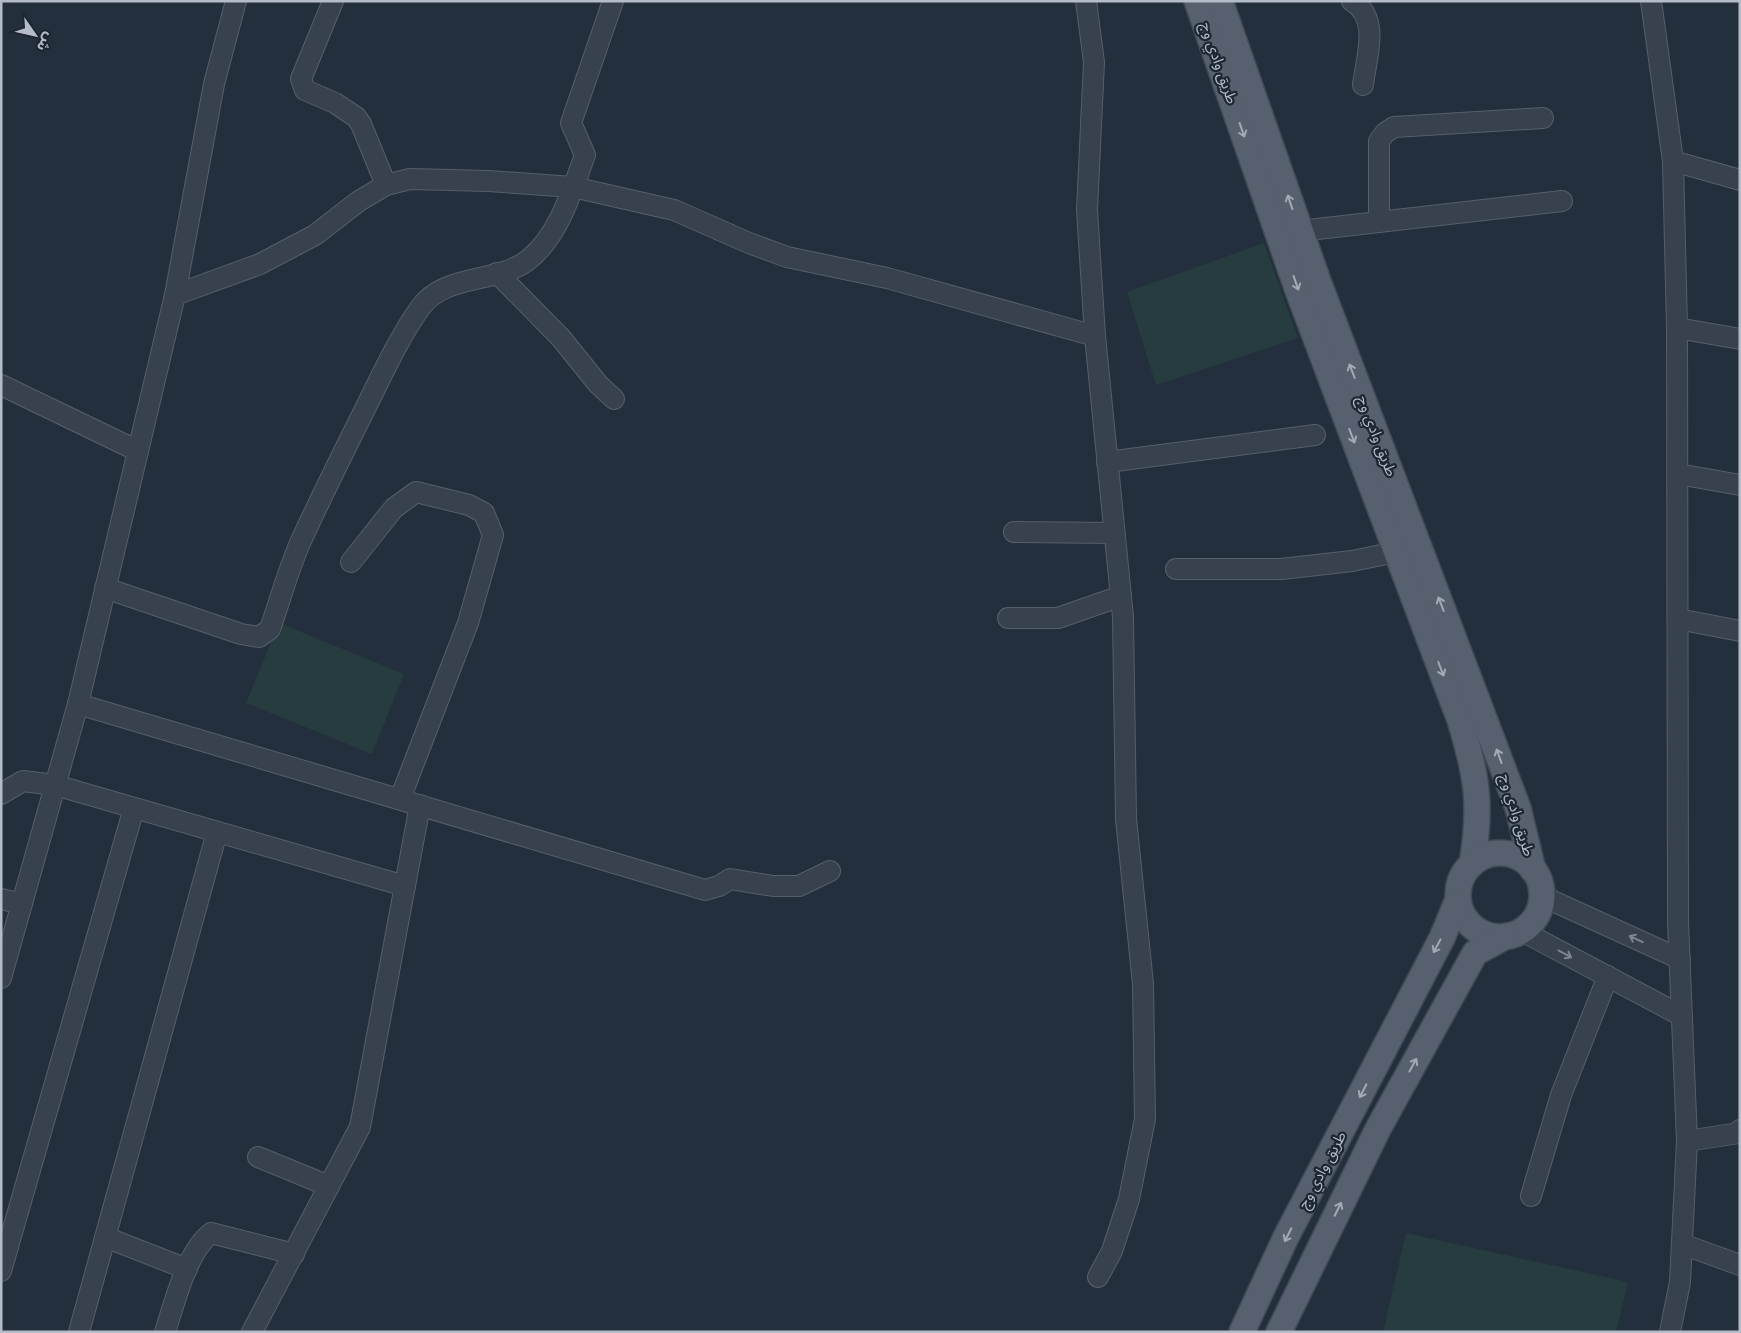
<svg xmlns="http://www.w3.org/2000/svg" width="1741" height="1333" font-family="'Open Sans','Noto Sans Arabic',sans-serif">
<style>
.green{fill:#263c3f}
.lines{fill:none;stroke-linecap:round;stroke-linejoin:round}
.minor-casing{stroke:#565f6c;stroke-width:22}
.major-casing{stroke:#414a57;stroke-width:28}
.minor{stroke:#38414e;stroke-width:20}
.major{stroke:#56606e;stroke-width:25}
.oneway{stroke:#a1aab7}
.oneway2{stroke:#7c8592}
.labels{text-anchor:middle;stroke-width:4.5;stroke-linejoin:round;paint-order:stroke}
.street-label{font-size:15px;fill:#b4bcc9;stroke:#1d2633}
</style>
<rect width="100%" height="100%" fill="#242f3e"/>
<g class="green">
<polygon points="1264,243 1298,338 1156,385 1127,292"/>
<polygon points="279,623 404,674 372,754 246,703"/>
<polygon points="1406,1233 1628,1282 1616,1332 1383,1332"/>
</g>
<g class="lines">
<defs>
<g id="minor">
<polyline points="333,1 301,79 305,90 335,103 356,117 361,124 386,185"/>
<polyline points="1086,1 1094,62 1087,210 1095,336 1123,617 1126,819 1143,984 1145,1119 1129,1199 1112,1251 1098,1277"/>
<path d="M 1352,1 C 1381,18 1366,58 1363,85"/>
<polyline points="1651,1 1673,161 1677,328 1678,922 1687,1141 1680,1282 1670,1332"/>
<polyline points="1673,161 1740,180"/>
<polyline points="1379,222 1379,141 1385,133 1394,127 1543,118"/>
<polyline points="1300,231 1562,201"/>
<polyline points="497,273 561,338 598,384 614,399"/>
<polyline points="175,295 260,264 315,235 359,201 386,185 410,179 489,181 573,187 674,210 749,243 787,257 887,278 1095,336"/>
<polyline points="1677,328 1740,339"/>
<polyline points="1,385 138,451"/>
<polyline points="1107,462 1315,435"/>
<polyline points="1678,474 1740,485"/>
<polyline points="1014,532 1114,533"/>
<polyline points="351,562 394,508 416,492 469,505 484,513 493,535 468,623 400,799"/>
<polyline points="1176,569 1281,569 1352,561 1396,552"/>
<path d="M 105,588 L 241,634 L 259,637 L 270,629 C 280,600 288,571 300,543 C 320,499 342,455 364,411 C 381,377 398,339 420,308 C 445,273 497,284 528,260 C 559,236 572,190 585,155 L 571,123 L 613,1"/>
<polyline points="1008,618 1058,618 1121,596"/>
<polyline points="1678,619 1740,631"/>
<polyline points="78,704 705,890 719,886 730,879 773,886 799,886 830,871"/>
<polyline points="1,794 23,781 55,785 405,886"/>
<polyline points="1542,896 1680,959"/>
<polyline points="1,899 22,904"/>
<polyline points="1522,931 1682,1016"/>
<polyline points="1,978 78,704 175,295 214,84 236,1"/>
<polyline points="1687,1141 1739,1133 1740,1130"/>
<polyline points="258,1157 329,1186"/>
<polyline points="1531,1196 1561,1095 1608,976"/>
<polyline points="105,1237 187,1269"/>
<polyline points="1682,1244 1740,1265"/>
<polyline points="1,1271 134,808"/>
<polyline points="79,1332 217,832"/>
<path d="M 165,1332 C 175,1302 186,1253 211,1233 L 294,1254"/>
<polyline points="252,1332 360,1127 420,805"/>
</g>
<g id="major">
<path d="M 1197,1 L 1297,288 L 1460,720 C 1477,776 1482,805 1472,864"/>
<polyline points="1220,1 1318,281 1518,808 1533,870"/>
<circle cx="1500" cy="895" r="42"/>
<polyline points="1242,1332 1285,1239 1442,938 1457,902"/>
<polyline points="1279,1332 1378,1129 1475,953 1506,936"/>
</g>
</defs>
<use href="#minor" class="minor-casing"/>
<use href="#major" class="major-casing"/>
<use href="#minor" class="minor"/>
<use href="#major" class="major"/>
</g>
<defs><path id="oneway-shaft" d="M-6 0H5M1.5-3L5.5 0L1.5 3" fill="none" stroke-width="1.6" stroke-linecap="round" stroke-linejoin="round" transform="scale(1.25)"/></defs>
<g class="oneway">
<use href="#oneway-shaft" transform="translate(1242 130) rotate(71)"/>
<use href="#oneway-shaft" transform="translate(1290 202) rotate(-109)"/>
<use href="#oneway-shaft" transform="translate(1296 283) rotate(71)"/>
<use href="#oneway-shaft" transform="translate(1352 371) rotate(-111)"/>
<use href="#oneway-shaft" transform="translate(1352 436) rotate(69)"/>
<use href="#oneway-shaft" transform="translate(1441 604) rotate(-111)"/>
<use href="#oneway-shaft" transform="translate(1441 669) rotate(69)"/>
<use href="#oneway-shaft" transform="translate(1499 756) rotate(-110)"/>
<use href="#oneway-shaft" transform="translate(1437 946) rotate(118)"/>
<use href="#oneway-shaft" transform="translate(1413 1065) rotate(-61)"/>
<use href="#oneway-shaft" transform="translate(1363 1091) rotate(117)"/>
<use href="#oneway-shaft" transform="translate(1338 1209) rotate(-64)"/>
<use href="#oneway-shaft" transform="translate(1288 1235) rotate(117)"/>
</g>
<g class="oneway2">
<use href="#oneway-shaft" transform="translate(1636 939) rotate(-155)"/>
<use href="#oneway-shaft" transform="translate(1565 954) rotate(28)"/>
</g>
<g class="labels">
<g class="street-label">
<text transform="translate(1219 63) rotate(71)" y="5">طريق وادي وج</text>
<text transform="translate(1377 436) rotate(69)" y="5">طريق وادي وج</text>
<text transform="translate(1517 815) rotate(73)" y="5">طريق وادي وج</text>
<text transform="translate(1322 1170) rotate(-62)" y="5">طريق وادي وج</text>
</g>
</g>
<rect width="1741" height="1333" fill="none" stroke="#b4bcc9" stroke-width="5"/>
<g transform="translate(35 35) rotate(124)" stroke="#1d2633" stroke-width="4" paint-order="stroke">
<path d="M0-4L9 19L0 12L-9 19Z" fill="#b4bcc9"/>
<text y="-8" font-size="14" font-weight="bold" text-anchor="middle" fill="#b4bcc9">ش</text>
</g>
</svg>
